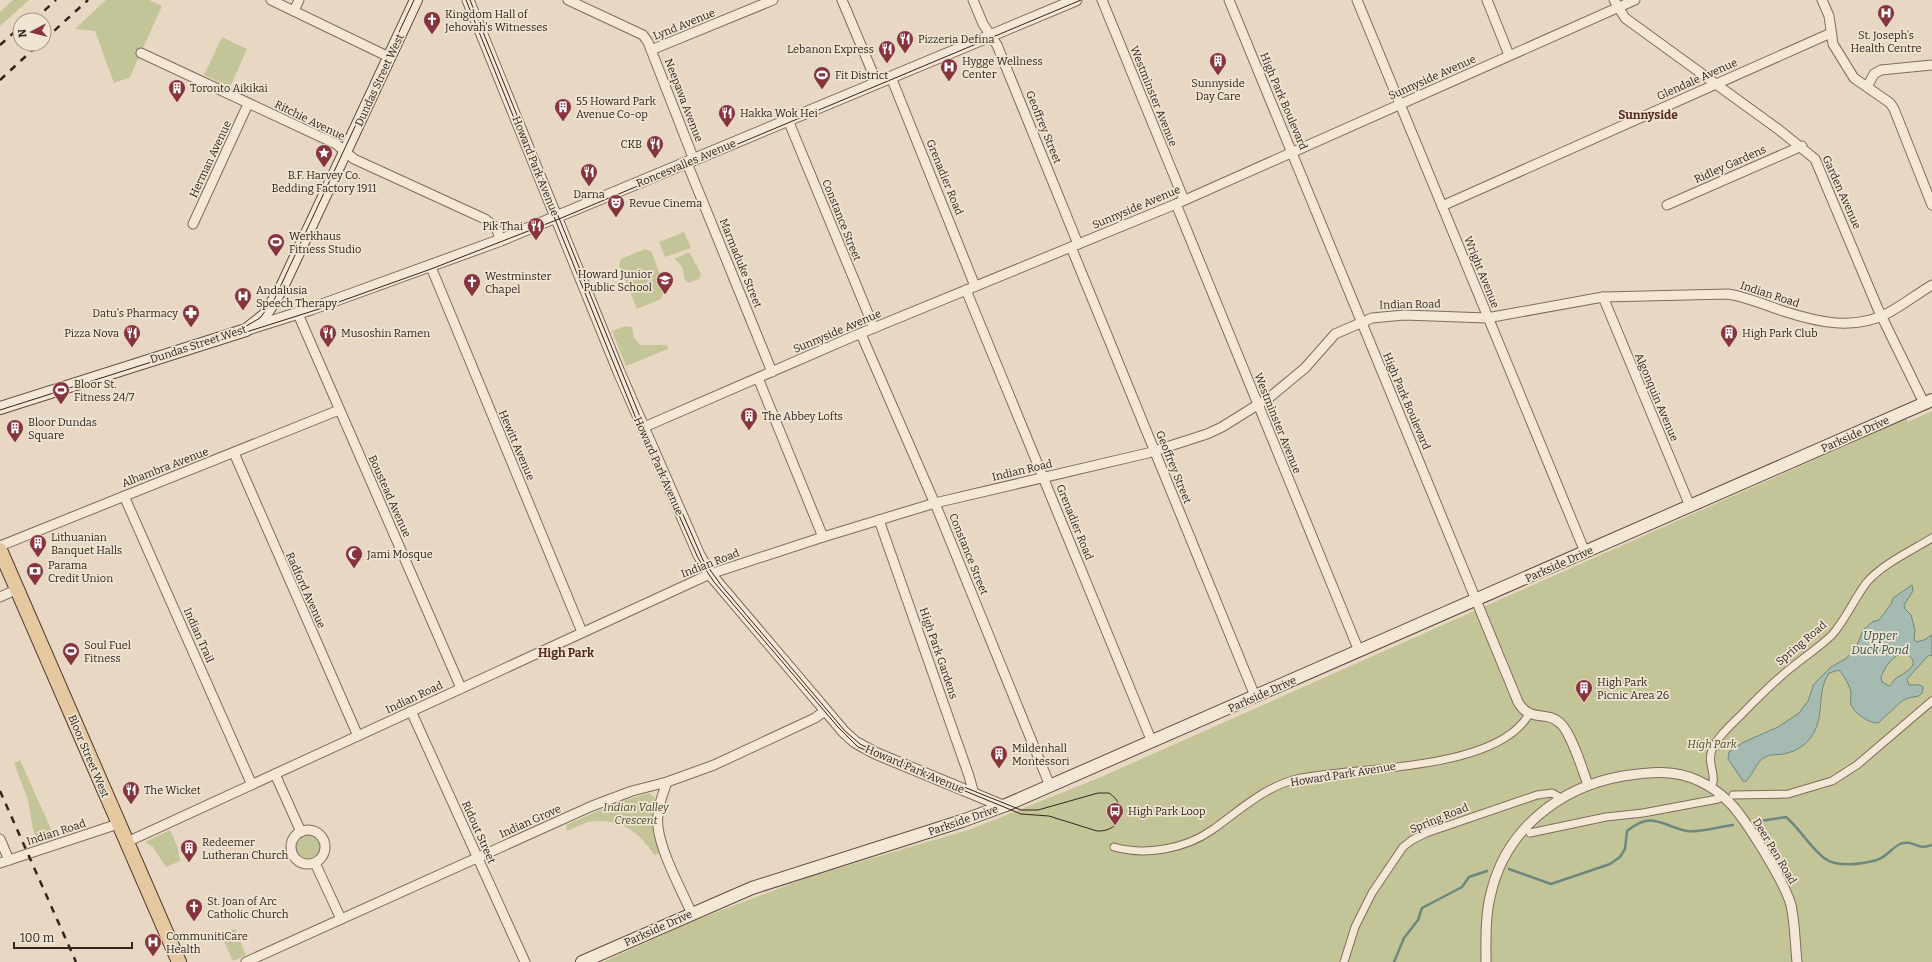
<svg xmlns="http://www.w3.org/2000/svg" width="1932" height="962" font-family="Bitter,serif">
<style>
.green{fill:#c4c499}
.water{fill:#a5bbb2;stroke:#6d887e;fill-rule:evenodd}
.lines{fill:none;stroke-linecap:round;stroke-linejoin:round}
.stream{stroke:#6d887e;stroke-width:2.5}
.pedestrian-casing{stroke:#806b5c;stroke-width:9}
.minor-casing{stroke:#806b5c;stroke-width:11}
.tertiary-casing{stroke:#806b5c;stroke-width:13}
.secondary-casing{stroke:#614c40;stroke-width:14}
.primary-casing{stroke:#4e3a30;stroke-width:16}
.pedestrian{stroke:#f4e7d5;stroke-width:7}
.minor{stroke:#f4e7d5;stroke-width:9}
.tertiary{stroke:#f4e7d5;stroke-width:11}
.secondary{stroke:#f4e7d5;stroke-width:12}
.primary{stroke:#e6c8a0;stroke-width:14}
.tram{stroke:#31251e;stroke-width:1}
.rail{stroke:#31251e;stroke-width:2.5;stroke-dasharray:7 7;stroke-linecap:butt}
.labels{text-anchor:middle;stroke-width:3.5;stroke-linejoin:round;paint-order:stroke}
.poi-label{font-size:11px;fill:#31251e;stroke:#f0e4d2;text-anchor:start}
.street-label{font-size:11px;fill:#31251e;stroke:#f0e4d2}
.park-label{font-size:11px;font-style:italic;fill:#474b28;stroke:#f0e4d2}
.neighbourhood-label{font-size:12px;font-weight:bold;fill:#582823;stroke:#f0e4d2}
.water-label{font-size:12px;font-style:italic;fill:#304f49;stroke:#f0e4d2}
</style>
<rect width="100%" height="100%" fill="#e8d8c3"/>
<g class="green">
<polygon points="13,0 29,0 0,26 0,12"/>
<polygon points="106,0 149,0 162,6 129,79 128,78 114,83 95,31 75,29"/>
<polygon points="222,37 247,49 230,87 204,75"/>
<polygon points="684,232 691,248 665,257 659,242"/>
<polygon points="645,249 651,251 665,287 661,299 637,309 619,265 621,259"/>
<path d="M 687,253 L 690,253 L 701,274 L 699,279 L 688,283 L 684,278 C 685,271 680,262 674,259 Z"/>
<polygon points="626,326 632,327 634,338 640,345 667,345 668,349 626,366 612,331"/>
<polygon points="1932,411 1932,962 603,962 696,920 809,877 971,829 1101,777 1906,419 1908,422"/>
<polygon points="20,760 55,838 38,844 33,829 28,800 14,763"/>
<path d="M 649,793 L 655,798 L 653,818 L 653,832 L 660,853 L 654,855 C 640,832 619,817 590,822 C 583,823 574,828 567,831 L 566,825 L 618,802 Z"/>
<polygon points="170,830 178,848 180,861 166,867 153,847 145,842"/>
<circle cx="308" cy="847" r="13"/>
<polygon points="235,929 246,955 233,961 221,935"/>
</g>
<path class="water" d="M 1912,585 L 1913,591 L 1904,605 L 1905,609 L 1911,615 L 1915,630 L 1914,639 L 1916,642 L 1924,640 L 1932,635 L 1932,655 L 1928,656 L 1907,679 L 1909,685 L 1920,685 L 1923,687 L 1922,693 L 1919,696 L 1908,698 L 1902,701 L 1878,723 C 1870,724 1854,713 1851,705 C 1850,701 1851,696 1851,692 C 1849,684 1844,676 1839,670 L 1829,673 C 1816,692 1825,715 1813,734 C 1807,745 1795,752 1783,754 C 1778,755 1772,754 1767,756 C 1756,760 1754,774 1746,781 L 1743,781 L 1728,759 L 1729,752 L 1744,742 L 1778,727 L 1799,713 L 1808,701 L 1814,684 L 1831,667 L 1847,658 L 1857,645 L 1863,630 L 1872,622 L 1879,620 L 1891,604 L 1893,598 ZM 1905,653 C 1926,665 1901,674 1895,679 C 1892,682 1893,684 1889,686 L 1882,682 L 1881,677 C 1885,667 1893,654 1905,653 Z"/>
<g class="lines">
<g class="stream">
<path d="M 1760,821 L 1786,817 C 1800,829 1809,846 1824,858 C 1837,868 1862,864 1877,860 C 1886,857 1892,848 1900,844 C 1914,839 1916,851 1932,845"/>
<path d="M 1509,869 L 1551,884 L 1610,864 L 1620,857 L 1625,849 L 1627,831 C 1653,810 1661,826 1687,831 C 1696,833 1723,826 1733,825"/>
<polyline points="1394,962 1404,938 1418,920 1422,908 1462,887 1469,877 1487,871"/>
</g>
<defs>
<g id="pedestrian">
<path d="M 1713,782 C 1715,771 1707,762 1712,750 C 1718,736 1731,725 1741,715 C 1753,703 1765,690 1778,679 C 1795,663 1815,651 1832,635 C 1846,619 1854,599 1867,582 C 1884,563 1911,551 1932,538"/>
<polyline points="1733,795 1788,794 1832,781 1857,765 1932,701"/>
<polyline points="1530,833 1606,817 1643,813 1718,799"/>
<path d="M 1114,847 C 1145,856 1185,849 1212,830 C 1239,811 1264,787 1297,779 C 1356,766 1497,772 1529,714"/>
<polyline points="1344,962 1355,927 1372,893 1403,847 1412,840 1426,833 1537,795 1552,793 1561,798"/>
</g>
<g id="minor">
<polyline points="271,0 389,57"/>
<polyline points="568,0 643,35 648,42 694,160"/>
<polyline points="842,0 877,83"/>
<polyline points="973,0 983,24 997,45 1078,244"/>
<polyline points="1102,0 1184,200"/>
<path d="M 1229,0 L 1518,702 C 1530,723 1546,710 1560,723 C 1571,732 1583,771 1588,785"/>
<polyline points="1357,0 1585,552"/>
<polyline points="1487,0 1509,55"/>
<polyline points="1614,0 1625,18 1778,129 1815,159 1878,309 1924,403"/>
<polyline points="1822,0 1829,16 1833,44 1854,78 1890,103 1894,109 1932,205"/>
<polyline points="294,11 299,0"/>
<polyline points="651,50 773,0"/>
<polyline points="141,53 336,144 354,159 485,219 496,228 501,240"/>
<polyline points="891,77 975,286"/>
<polyline points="1867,87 1874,74 1881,70 1932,65"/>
<polyline points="788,120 874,328"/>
<polyline points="687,163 772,372"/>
<polyline points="1176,204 1359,651"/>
<polyline points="1667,205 1802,146"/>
<polyline points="1442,206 1831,33"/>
<polyline points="193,224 248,104"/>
<polyline points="1071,247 1255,696"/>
<polyline points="431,267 582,632"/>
<polyline points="966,290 1152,742"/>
<polyline points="1603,297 1690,506"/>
<polyline points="298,314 461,688"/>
<polyline points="861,334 939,513 1050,786"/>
<polyline points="758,378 823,537"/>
<polyline points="642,428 854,336 1176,204 1635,0"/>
<polyline points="234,453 358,736"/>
<polyline points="124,496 252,785"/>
<polyline points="879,520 969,776 974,794"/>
<polyline points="0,546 339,410"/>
<polyline points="0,597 18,589"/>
<polyline points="411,711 525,962"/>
<polyline points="275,774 301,832"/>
<path d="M 667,782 C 662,796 656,812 658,827 C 661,853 681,889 692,914"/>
<circle cx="308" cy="847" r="17"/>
<polyline points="0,839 9,860"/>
<path d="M 127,842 L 710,574 L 823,537 L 935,503 L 1148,453 L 1207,434 L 1222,427 L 1270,397 L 1305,368 L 1335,334 L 1372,318 L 1404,315 L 1487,318 L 1603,297 L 1728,294 C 1747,297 1765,305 1783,311 C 1817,322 1854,331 1888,313 C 1903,305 1917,294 1932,285"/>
<polyline points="0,863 118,824"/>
<polyline points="315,863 341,919"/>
<polyline points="246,962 592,806 632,791 667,782 714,765 815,718 826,710"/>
<path d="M 1486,962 C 1486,939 1485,916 1491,893 C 1506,829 1560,787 1623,776 C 1649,772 1675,769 1699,781 C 1710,786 1721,794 1729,802 C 1746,819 1785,883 1791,905 C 1795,923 1795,943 1797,962"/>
</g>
<g id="tertiary">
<polyline points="468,0 619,372 699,555 710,574 844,732 855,742 875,753 1003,806"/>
<polyline points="248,329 311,309 501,240 1076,0"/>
</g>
<g id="secondary">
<polyline points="0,408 246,330 265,315 281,289 416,0"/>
<polyline points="582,962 752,888 962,821 1006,805 1932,400"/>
</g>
<polyline id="primary" points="0,550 179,962"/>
</defs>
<use href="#pedestrian" class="pedestrian-casing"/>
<use href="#minor" class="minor-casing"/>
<use href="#tertiary" class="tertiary-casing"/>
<use href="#secondary" class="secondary-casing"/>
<use href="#primary" class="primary-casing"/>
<use href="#pedestrian" class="pedestrian"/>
<use href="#minor" class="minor"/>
<use href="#tertiary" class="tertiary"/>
<use href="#secondary" class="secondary"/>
<use href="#primary" class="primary"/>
<g class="tram">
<path d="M 466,0 L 637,421 L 698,558 L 714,582 L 838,727 L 858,747 L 1021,814 L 1049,816 L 1097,831 C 1122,832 1129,806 1109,793 L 1098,793 L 1038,810 L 1021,810 L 872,750 L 860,744 L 845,731 L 721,585 L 703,560 L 641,419 L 470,0"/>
<polyline points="241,329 260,318 275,298 414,0"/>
<polyline points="0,410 319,309 431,269 559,219 1081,0"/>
</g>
<g class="rail">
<polyline points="34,20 56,0"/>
<polyline points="44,40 88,0"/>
<polyline points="0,45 20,27"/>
<polyline points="0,80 39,44"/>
<polyline points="0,791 76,962"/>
</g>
</g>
<defs>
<symbol id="hospital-pin" viewBox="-11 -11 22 30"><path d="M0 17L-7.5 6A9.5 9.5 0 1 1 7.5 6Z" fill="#87343f" stroke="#f0e4d2"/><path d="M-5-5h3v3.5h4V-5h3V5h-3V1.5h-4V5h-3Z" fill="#fff"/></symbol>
<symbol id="church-pin" viewBox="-11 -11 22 30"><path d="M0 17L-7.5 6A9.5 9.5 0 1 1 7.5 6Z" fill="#87343f" stroke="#f0e4d2"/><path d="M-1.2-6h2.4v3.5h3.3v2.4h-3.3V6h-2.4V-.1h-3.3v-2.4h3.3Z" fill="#fff"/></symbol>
<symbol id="restaurant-pin" viewBox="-11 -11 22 30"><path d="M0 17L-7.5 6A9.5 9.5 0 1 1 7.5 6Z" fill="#87343f" stroke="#f0e4d2"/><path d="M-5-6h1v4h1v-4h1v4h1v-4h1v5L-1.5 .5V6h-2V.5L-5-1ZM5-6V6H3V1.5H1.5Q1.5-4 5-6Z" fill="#fff"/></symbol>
<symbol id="building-pin" viewBox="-11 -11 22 30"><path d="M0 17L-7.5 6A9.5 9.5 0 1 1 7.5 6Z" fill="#87343f" stroke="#f0e4d2"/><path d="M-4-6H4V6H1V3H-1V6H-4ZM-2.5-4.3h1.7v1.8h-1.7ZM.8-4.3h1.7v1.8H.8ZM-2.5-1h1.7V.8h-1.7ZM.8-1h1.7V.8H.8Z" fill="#fff"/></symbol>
<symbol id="stadium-pin" viewBox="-11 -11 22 30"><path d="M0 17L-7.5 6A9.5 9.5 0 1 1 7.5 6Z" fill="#87343f" stroke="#f0e4d2"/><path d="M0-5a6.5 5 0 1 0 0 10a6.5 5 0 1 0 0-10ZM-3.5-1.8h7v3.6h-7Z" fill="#fff"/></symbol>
<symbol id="sight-pin" viewBox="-11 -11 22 30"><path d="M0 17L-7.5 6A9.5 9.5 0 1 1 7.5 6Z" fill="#87343f" stroke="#f0e4d2"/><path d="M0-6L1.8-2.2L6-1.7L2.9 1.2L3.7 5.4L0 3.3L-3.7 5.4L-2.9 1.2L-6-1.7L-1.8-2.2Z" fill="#fff"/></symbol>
<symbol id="theatre-pin" viewBox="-11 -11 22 30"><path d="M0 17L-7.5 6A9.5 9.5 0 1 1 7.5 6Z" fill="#87343f" stroke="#f0e4d2"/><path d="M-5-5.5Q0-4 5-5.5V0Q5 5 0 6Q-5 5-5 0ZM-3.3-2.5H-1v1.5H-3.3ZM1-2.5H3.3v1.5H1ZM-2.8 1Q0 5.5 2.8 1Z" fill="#fff"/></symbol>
<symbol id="school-pin" viewBox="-11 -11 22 30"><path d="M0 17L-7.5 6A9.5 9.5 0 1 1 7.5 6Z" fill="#87343f" stroke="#f0e4d2"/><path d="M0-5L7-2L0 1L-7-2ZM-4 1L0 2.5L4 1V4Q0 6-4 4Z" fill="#fff"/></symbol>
<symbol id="pharmacy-pin" viewBox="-11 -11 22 30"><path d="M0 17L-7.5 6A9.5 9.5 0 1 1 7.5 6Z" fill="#87343f" stroke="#f0e4d2"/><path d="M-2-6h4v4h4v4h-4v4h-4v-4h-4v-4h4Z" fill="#fff"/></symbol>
<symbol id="mosque-pin" viewBox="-11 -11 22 30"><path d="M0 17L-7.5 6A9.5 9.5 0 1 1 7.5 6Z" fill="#87343f" stroke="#f0e4d2"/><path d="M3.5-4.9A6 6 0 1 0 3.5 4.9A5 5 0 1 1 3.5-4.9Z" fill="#fff"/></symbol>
<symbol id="bank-pin" viewBox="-11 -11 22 30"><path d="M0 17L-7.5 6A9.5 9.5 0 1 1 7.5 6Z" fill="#87343f" stroke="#f0e4d2"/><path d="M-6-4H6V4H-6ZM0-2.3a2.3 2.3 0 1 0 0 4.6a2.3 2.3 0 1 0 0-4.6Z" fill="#fff"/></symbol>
<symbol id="bus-pin" viewBox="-11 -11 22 30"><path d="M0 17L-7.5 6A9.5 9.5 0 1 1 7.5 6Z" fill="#87343f" stroke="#f0e4d2"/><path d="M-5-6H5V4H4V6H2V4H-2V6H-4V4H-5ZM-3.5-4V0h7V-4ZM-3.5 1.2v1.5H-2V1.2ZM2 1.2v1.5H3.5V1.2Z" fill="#fff"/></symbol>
</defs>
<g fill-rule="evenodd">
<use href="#hospital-pin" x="1876" y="3" width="20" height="27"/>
<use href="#church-pin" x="422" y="10" width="20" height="27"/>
<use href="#restaurant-pin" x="895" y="29" width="20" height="27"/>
<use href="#restaurant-pin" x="877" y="39" width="20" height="27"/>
<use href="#building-pin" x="1208" y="51" width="20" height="27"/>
<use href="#hospital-pin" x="939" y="57" width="20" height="27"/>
<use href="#stadium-pin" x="812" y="65" width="20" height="27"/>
<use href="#building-pin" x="167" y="78" width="20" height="27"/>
<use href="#building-pin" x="553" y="97" width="20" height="27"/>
<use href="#restaurant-pin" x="717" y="103" width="20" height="27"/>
<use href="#restaurant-pin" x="645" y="134" width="20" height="27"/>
<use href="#sight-pin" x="314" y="143" width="20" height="27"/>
<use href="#restaurant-pin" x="579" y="162" width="20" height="27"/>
<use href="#theatre-pin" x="606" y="193" width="20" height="27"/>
<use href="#restaurant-pin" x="526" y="216" width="20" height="27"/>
<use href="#stadium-pin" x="266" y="232" width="20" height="27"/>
<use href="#school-pin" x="655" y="270" width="20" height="27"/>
<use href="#church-pin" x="462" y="272" width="20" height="27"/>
<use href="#hospital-pin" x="233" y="286" width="20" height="27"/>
<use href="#pharmacy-pin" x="181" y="303" width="20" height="27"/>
<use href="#restaurant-pin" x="122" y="323" width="20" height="27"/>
<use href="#restaurant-pin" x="318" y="323" width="20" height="27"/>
<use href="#building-pin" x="1719" y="323" width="20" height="27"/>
<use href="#stadium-pin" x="51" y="380" width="20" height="27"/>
<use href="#building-pin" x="739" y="406" width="20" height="27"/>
<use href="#building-pin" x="5" y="418" width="20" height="27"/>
<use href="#building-pin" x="28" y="533" width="20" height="27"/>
<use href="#mosque-pin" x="344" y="544" width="20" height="27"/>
<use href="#bank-pin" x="25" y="561" width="20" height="27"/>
<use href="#stadium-pin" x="61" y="641" width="20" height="27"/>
<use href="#building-pin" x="1574" y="678" width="20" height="27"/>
<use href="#building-pin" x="989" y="744" width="20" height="27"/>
<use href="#restaurant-pin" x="121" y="780" width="20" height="27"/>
<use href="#bus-pin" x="1105" y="801" width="20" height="27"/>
<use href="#building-pin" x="179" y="838" width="20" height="27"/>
<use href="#church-pin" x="184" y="897" width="20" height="27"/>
<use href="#hospital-pin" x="143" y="932" width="20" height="27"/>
</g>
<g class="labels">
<g class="poi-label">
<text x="445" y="18">Kingdom Hall of<tspan x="445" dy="13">Jehovah's Witnesses</tspan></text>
<text x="1886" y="39" text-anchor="middle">St. Joseph's<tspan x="1886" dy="13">Health Centre</tspan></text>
<text x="918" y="43">Pizzeria Defina</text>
<text x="874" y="53" text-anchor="end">Lebanon Express</text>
<text x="962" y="65">Hygge Wellness<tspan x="962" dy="13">Center</tspan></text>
<text x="835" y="79">Fit District</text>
<text x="1218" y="87" text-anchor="middle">Sunnyside<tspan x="1218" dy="13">Day Care</tspan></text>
<text x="190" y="92">Toronto Aikikai</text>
<text x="576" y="105">55 Howard Park<tspan x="576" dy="13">Avenue Co-op</tspan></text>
<text x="740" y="117">Hakka Wok Hei</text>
<text x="642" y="148" text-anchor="end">CKB</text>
<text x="324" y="179" text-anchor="middle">B.F. Harvey Co.<tspan x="324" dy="13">Bedding Factory 1911</tspan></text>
<text x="589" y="198" text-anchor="middle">Darna</text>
<text x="629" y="207">Revue Cinema</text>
<text x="523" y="230" text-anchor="end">Pik Thai</text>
<text x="289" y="240">Werkhaus<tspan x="289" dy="13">Fitness Studio</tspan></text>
<text x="652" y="278" text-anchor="end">Howard Junior<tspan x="652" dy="13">Public School</tspan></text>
<text x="485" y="280">Westminster<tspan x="485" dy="13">Chapel</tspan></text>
<text x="256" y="294">Andalusia<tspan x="256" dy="13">Speech Therapy</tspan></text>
<text x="178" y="317" text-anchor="end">Datu's Pharmacy</text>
<text x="119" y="337" text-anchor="end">Pizza Nova</text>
<text x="341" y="337">Musoshin Ramen</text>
<text x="1742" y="337">High Park Club</text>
<text x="74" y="388">Bloor St.<tspan x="74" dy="13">Fitness 24/7</tspan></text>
<text x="762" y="420">The Abbey Lofts</text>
<text x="28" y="426">Bloor Dundas<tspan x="28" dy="13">Square</tspan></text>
<text x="51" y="541">Lithuanian<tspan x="51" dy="13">Banquet Halls</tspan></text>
<text x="367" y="558">Jami Mosque</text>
<text x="48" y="569">Parama<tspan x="48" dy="13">Credit Union</tspan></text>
<text x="84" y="649">Soul Fuel<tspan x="84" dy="13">Fitness</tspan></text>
<text x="1597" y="686">High Park<tspan x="1597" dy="13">Picnic Area 26</tspan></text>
<text x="1012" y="752">Mildenhall<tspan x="1012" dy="13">Montessori</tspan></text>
<text x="144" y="794">The Wicket</text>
<text x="1128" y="815">High Park Loop</text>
<text x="202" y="846">Redeemer<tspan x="202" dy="13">Lutheran Church</tspan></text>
<text x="207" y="905">St. Joan of Arc<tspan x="207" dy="13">Catholic Church</tspan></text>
<text x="166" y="940">CommunitiCare<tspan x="166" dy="13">Health</tspan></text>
</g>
<g class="street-label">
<text transform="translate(684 24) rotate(-22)" y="4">Lynd Avenue</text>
<text transform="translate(1432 77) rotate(-24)" y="4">Sunnyside Avenue</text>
<text transform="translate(1697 79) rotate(-24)" y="4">Glendale Avenue</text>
<text transform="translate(379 80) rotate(-65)" y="4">Dundas Street West</text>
<text transform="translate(1154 96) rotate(68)" y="4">Westminster Avenue</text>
<text transform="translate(684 100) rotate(69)" y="4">Neepawa Avenue</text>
<text transform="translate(1284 101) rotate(67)" y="4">High Park Boulevard</text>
<text transform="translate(310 120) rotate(26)" y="4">Ritchie Avenue</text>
<text transform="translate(1044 127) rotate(68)" y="4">Geoffrey Street</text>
<text transform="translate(210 159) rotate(-65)" y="4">Herman Avenue</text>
<text transform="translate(686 163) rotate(-23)" y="4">Roncesvalles Avenue</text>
<text transform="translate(1730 164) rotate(-24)" y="4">Ridley Gardens</text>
<text transform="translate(536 166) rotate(68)" y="4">Howard Park Avenue</text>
<text transform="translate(945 177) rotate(68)" y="4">Grenadier Road</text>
<text transform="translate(1842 192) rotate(66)" y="4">Garden Avenue</text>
<text transform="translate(1136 207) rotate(-23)" y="4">Sunnyside Avenue</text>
<text transform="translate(842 220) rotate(68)" y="4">Constance Street</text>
<text transform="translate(741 263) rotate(68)" y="4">Marmaduke Street</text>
<text transform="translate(1482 272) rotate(68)" y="4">Wright Avenue</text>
<text transform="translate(1770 294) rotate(18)" y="4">Indian Road</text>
<text transform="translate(1410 304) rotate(-1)" y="4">Indian Road</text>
<text transform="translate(837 331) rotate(-23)" y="4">Sunnyside Avenue</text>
<text transform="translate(198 344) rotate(-18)" y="4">Dundas Street West</text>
<text transform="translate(1657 397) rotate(67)" y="4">Algonquin Avenue</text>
<text transform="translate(1407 401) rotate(67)" y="4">High Park Boulevard</text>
<text transform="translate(1278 423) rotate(68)" y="4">Westminster Avenue</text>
<text transform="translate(1855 434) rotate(-24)" y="4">Parkside Drive</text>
<text transform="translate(517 445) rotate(67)" y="4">Hewitt Avenue</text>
<text transform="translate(659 466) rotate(66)" y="4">Howard Park Avenue</text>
<text transform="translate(165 467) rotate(-21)" y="4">Alhambra Avenue</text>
<text transform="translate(1174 467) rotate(68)" y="4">Geoffrey Street</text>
<text transform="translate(1022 470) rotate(-13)" y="4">Indian Road</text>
<text transform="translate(390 496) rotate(66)" y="4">Boustead Avenue</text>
<text transform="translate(1075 522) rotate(68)" y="4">Grenadier Road</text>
<text transform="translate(969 554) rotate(68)" y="4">Constance Street</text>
<text transform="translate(710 563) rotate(-21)" y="4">Indian Road</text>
<text transform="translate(1559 564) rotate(-24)" y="4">Parkside Drive</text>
<text transform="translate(306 590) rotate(66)" y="4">Radford Avenue</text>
<text transform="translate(199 635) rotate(66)" y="4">Indian Trail</text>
<text transform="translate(1801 643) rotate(-40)" y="4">Spring Road</text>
<text transform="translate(939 653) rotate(71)" y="4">High Park Gardens</text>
<text transform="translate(1262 694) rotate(-24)" y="4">Parkside Drive</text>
<text transform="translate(414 697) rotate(-25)" y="4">Indian Road</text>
<text transform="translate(89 756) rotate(67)" y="4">Bloor Street West</text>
<text transform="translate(915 769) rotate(23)" y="4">Howard Park Avenue</text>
<text transform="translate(1343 774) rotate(-9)" y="4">Howard Park Avenue</text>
<text transform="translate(1439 818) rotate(-22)" y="4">Spring Road</text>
<text transform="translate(963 820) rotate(-19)" y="4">Parkside Drive</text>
<text transform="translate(530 821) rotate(-24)" y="4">Indian Grove</text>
<text transform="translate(56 832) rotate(-18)" y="4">Indian Road</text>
<text transform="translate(479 832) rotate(66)" y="4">Ridout Street</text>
<text transform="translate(1775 851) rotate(59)" y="4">Deer Pen Road</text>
<text transform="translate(658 928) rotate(-24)" y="4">Parkside Drive</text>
</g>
<g class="park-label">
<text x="1712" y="748">High Park</text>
<text x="636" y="811">Indian Valley<tspan x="636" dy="13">Crescent</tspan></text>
</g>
<g class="neighbourhood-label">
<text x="1648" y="119">Sunnyside</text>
<text x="566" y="657">High Park</text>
</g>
<g class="water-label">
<text x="1880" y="640">Upper<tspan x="1880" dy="14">Duck Pond</tspan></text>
</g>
</g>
<g transform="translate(32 32) rotate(263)"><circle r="19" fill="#f0e4d2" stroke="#a4988a"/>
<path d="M0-3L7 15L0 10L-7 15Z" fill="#87343f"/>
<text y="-6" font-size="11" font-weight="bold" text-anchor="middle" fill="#31251e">N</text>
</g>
<path d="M14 942v6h118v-6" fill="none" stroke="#31251e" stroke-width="2"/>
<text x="20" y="942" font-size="12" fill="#31251e" stroke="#f0e4d2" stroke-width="3" paint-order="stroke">100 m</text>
</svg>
